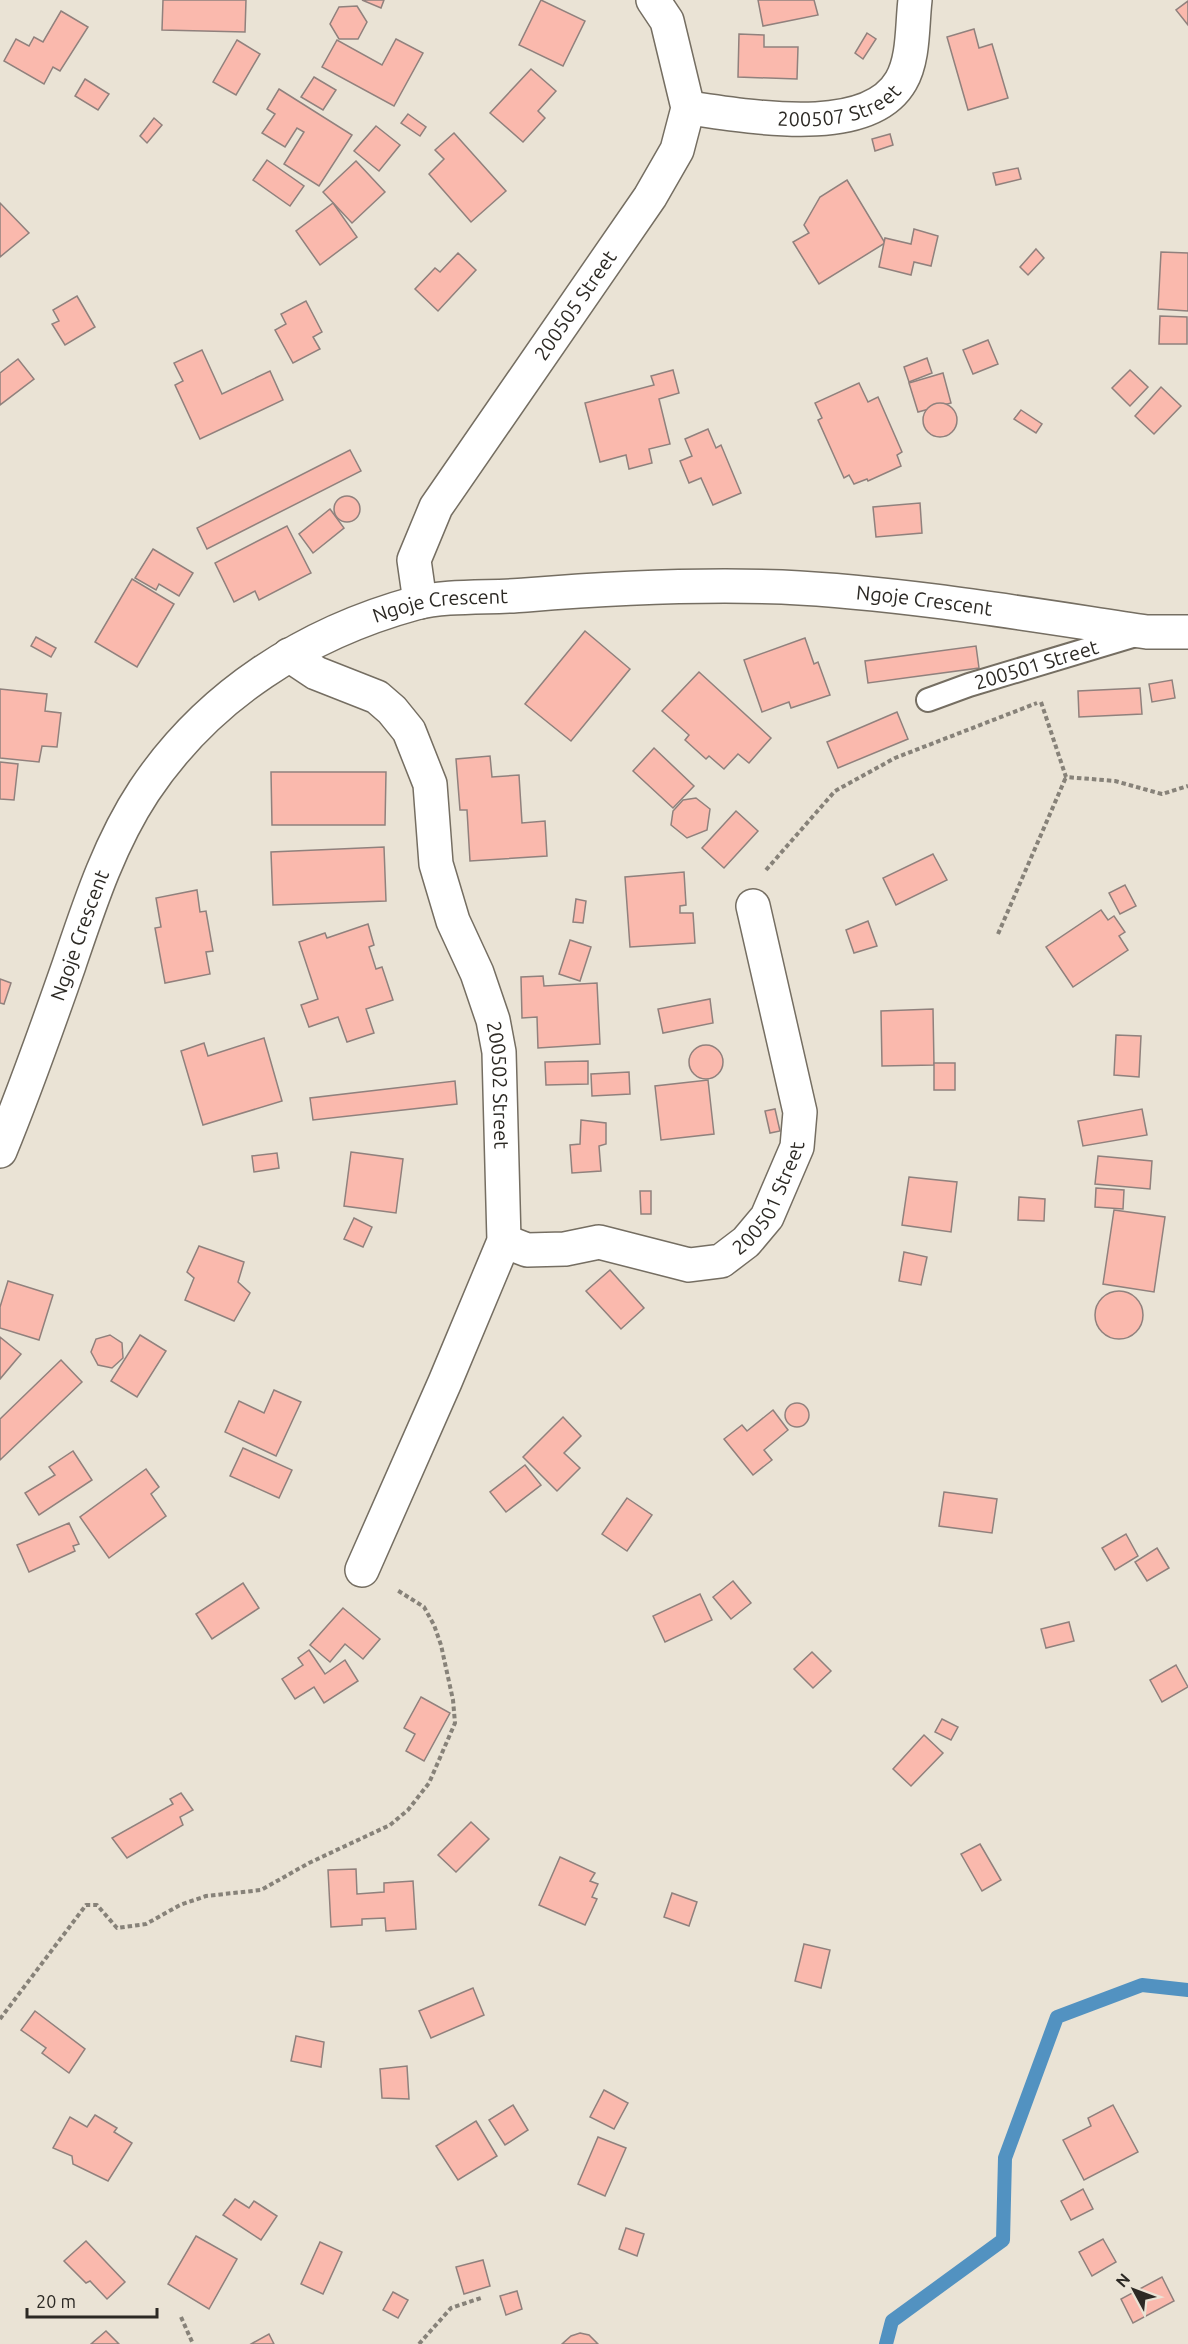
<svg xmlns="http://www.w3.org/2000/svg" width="1188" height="2344" font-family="Ubuntu,sans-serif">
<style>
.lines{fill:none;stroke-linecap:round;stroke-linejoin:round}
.stream{stroke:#5292c1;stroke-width:14}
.building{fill:#fab9ad;stroke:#90817d;stroke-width:1.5}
.lane-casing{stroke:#756e62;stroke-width:26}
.street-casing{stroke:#756e62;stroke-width:36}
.path{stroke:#878279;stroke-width:4;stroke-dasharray:4.5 3;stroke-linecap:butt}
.lane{stroke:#fff;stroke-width:22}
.street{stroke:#fff;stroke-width:33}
.labels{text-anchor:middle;stroke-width:6;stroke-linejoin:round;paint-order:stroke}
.street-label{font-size:20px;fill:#2c2924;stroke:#eae3d5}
</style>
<rect width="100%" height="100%" fill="#eae3d5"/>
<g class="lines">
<polyline class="stream" points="886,2344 892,2321 1003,2240 1005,2158 1057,2017 1142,1985 1188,1990"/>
</g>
<g class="building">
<polygon points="163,0 246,0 245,32 162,30"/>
<polygon points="362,0 384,0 381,8"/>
<polygon points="541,0 585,21 563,66 519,45"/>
<polygon points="758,0 814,0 818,15 763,26"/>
<polygon points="1188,1 1188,25 1176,10"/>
<polygon points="357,6 367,22 358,39 339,39 330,24 339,7"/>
<polygon points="61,11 88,27 60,71 53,67 44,84 4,61 16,39 29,46 34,37 43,42"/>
<polygon points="974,29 979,48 992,44 1008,98 968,110 947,37"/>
<polygon points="867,33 876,39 863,59 855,53"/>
<polygon points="739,34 764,35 764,47 798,47 797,79 738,77"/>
<polygon points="396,39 423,53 394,106 322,67 337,40 382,65"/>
<polygon points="237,40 260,54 236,95 213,82"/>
<polygon points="531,69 556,91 538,111 545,118 523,142 490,113"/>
<polygon points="314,77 336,90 323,110 301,97"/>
<polygon points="85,79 109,94 98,110 75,96"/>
<polygon points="279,89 352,135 319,186 284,164 304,132 297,128 285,147 262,133 275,114 267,109"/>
<polygon points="408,114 426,127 420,136 401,123"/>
<polygon points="154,118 162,125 147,143 140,136"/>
<polygon points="376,126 400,145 379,171 354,151"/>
<polygon points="454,133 506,191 471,222 429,174 444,159 435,150"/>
<polygon points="890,134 893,145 875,151 872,139"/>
<polygon points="267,160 304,186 290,206 253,180"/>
<polygon points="356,161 385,192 352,223 323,192"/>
<polygon points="1018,168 1021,179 996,185 993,173"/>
<polygon points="847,180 885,243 819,284 793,242 809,233 804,225 820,197"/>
<polygon points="0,203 29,233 0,257"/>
<polygon points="333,203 357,237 320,265 296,231"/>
<polygon points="914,229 938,236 931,266 914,262 911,275 879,267 885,238 911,244"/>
<polygon points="1036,249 1044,258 1028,275 1020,267"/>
<polygon points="1161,252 1188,253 1188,311 1158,309"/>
<polygon points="458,253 476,270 438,311 415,289 435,268 440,272"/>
<polygon points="77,296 95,327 65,345 52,324 59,321 53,310"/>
<polygon points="306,301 322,332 313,337 320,349 293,363 275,330 286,324 281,314"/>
<polygon points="1160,316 1187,317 1187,344 1159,344"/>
<polygon points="988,340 998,364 973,374 963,350"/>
<polygon points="202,350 222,394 270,371 283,400 200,439 175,385 183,381 174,363"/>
<polygon points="927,358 932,373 909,382 904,367"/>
<polygon points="18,359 34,379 0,405 0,373"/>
<polygon points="673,370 679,393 659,399 670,444 649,449 652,463 629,469 626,455 600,462 585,403 654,385 651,376"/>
<polygon points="1130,370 1148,387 1130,406 1112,388"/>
<polygon points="943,373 951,403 918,412 909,383"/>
<polygon points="859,383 868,402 878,397 902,452 897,455 901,466 868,481 867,479 854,484 849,475 844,478 818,420 822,418 815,403"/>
<polygon points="1161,387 1181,406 1154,434 1135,416"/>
<circle cx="940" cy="420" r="17"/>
<polygon points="1021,410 1042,424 1036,433 1014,419"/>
<polygon points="708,429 716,448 721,445 741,493 713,505 701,478 689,483 680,461 692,456 685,439"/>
<polygon points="350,450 361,471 207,549 197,528"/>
<circle cx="347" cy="509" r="13"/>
<polygon points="920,503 922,533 876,537 873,507"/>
<polygon points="330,509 344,528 313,553 299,534"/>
<polygon points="287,526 311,573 259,600 255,591 234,602 215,563"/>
<polygon points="153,549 193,573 179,596 159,584 156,590 135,578"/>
<polygon points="132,579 174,604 137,667 95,642"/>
<polygon points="585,631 630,669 571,741 525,704"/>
<polygon points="36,637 56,648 51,657 31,646"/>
<polygon points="805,638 814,664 818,662 830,695 791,708 789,702 762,712 744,660"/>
<polygon points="976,646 979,668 868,683 865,661"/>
<polygon points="699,672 771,738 749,763 738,754 724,769 709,756 706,759 685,740 689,735 662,711"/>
<polygon points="1172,680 1175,698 1152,702 1149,684"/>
<polygon points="1140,688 1142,714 1079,717 1078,691"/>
<polygon points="0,689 47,694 45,711 61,713 57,747 42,746 39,762 0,758"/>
<polygon points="897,712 908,739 838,768 827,742"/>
<polygon points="654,748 694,786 673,808 633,771"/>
<polygon points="490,756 492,777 519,775 522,823 545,821 547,856 470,861 467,810 460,810 456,759"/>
<polygon points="0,762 18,764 14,800 0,799"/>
<polygon points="271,772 386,772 385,825 272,825"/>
<polygon points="696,798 710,809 707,830 687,838 671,825 673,811 683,800"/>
<polygon points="736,811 758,831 724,868 702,848"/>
<polygon points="384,847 386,901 273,905 271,852"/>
<polygon points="933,854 947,880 896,905 883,878"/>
<polygon points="684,872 686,905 680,906 680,913 693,913 695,943 630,947 625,877"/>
<polygon points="1125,885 1136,906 1120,914 1109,893"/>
<polygon points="197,890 200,912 206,911 213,951 206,952 210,974 165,983 155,928 161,927 156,898"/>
<polygon points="576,899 586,901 583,923 573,922"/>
<polygon points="1101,910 1108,920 1114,916 1125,932 1119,936 1128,950 1073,987 1046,947"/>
<polygon points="868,921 877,946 854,953 846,930"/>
<polygon points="368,924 374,945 369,947 376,969 382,967 393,1000 366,1009 374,1033 347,1042 338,1017 309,1027 301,1005 318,999 299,942 325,933 327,938"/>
<polygon points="570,940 591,947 580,981 559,974"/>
<polygon points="543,976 544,986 597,983 600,1044 538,1048 537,1017 522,1018 521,977"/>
<polygon points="0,979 11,983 4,1004 0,1003"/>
<polygon points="710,999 713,1023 663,1033 658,1009"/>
<polygon points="933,1009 934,1065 882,1066 881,1011"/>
<polygon points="1116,1035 1141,1036 1139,1077 1114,1075"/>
<polygon points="264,1038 282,1101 203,1125 181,1051 204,1043 208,1056"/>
<circle cx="706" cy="1062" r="17"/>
<polygon points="588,1061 588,1084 546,1085 545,1062"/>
<rect x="934" y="1063" width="21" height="27"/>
<polygon points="629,1072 630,1094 592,1096 591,1074"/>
<polygon points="708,1080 714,1134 661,1140 655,1086"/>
<polygon points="455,1081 457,1104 313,1120 310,1098"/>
<polygon points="775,1109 780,1131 770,1133 765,1111"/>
<polygon points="1142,1109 1147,1135 1083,1146 1078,1121"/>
<polygon points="581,1120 606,1123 606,1144 599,1146 601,1171 572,1173 570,1145 580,1144"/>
<polygon points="351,1152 403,1159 396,1213 344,1206"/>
<polygon points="277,1153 279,1168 254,1172 252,1156"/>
<polygon points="1098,1156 1152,1161 1150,1189 1095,1184"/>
<polygon points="909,1177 957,1182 951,1232 902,1225"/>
<polygon points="1096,1188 1124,1190 1123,1209 1095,1207"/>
<polygon points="640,1191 651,1191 651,1214 641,1214"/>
<polygon points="1019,1197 1045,1199 1044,1221 1018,1220"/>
<polygon points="1114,1210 1165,1217 1154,1292 1103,1284"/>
<polygon points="354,1218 372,1227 363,1247 344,1239"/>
<polygon points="199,1246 244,1262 238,1282 250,1293 234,1321 185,1300 194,1278 187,1272"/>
<polygon points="904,1252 927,1257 921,1285 899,1281"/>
<polygon points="610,1270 644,1308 621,1329 586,1291"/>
<polygon points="8,1281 53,1295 39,1340 0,1328 0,1307"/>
<circle cx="1119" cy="1315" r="24"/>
<polygon points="110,1335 122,1343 123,1358 112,1368 98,1365 91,1352 96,1339"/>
<polygon points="140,1335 166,1351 137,1397 111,1381"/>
<polygon points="0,1337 21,1354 0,1379"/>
<polygon points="61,1360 82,1382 0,1460 0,1419"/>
<polygon points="274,1390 301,1402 276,1456 225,1432 239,1401 264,1413"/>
<circle cx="797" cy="1415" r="12"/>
<polygon points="773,1410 788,1430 764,1450 772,1460 753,1475 724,1439 742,1425 747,1431"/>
<polygon points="563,1417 581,1436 564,1453 580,1468 557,1491 523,1457"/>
<polygon points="243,1448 292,1470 279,1498 230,1476"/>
<polygon points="73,1451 92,1480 39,1515 25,1493 55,1475 49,1467"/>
<polygon points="525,1465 541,1485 506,1512 490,1492"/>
<polygon points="146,1469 159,1487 151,1494 166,1516 109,1558 80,1517"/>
<polygon points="944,1492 997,1499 992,1533 939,1526"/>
<polygon points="627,1498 652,1515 627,1551 602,1534"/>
<polygon points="69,1523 79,1544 73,1546 75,1551 29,1572 17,1545"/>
<polygon points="1126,1534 1138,1556 1115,1570 1102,1548"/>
<polygon points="1157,1548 1169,1568 1147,1581 1135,1562"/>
<polygon points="733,1581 751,1603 731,1619 713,1597"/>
<polygon points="243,1583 259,1608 212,1639 196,1614"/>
<polygon points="700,1594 712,1620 665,1642 653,1616"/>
<polygon points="343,1608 380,1639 363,1659 345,1644 330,1662 310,1645"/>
<polygon points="1069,1622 1074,1641 1046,1648 1041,1629"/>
<polygon points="309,1650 325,1674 345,1660 358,1681 324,1703 314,1687 295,1699 282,1679 303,1665 298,1658"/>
<polygon points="812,1652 831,1671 813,1688 794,1669"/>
<polygon points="1176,1665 1188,1687 1162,1702 1150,1680"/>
<polygon points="421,1697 450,1713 424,1761 406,1751 415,1734 404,1728"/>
<polygon points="942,1719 958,1727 951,1740 935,1732"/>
<polygon points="924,1735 943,1753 911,1786 893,1769"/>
<polygon points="181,1793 193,1810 180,1817 183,1825 127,1858 112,1838 173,1804 170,1799"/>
<polygon points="471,1822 489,1839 456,1872 438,1855"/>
<polygon points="980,1844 1001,1880 982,1891 961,1854"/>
<polygon points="560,1857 595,1873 590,1881 598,1884 592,1897 597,1899 585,1925 539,1905"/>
<polygon points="356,1869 357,1894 384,1892 384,1883 413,1881 416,1929 386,1931 385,1918 362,1919 362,1925 331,1927 328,1870"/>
<polygon points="672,1893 697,1902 689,1926 664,1917"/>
<polygon points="804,1944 830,1950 821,1988 795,1981"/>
<polygon points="473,1988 484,2015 431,2038 419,2011"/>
<polygon points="35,2011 85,2049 69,2073 42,2053 46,2048 21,2030"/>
<polygon points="296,2036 324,2042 321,2067 291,2061"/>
<polygon points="407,2066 409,2099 382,2098 380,2069"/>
<polygon points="604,2090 628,2103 614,2129 590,2117"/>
<polygon points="513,2105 528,2130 505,2145 489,2120"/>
<polygon points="1113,2105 1138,2152 1084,2180 1063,2140 1091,2126 1088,2118"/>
<polygon points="95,2115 117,2128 114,2132 132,2143 108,2181 73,2164 72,2156 53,2148 70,2117 87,2127"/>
<polygon points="476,2121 497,2156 458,2180 436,2146"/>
<polygon points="598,2137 626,2148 605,2196 578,2184"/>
<polygon points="1083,2189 1093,2209 1071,2220 1061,2201"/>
<polygon points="235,2199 249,2208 254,2201 277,2216 261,2240 223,2215"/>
<polygon points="626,2228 644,2234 637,2256 619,2249"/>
<polygon points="196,2236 237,2259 209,2309 168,2284"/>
<polygon points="1103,2239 1116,2262 1092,2276 1079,2252"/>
<polygon points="86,2241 125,2282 107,2299 90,2281 86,2283 64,2261"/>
<polygon points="320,2242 342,2252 323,2294 301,2284"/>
<polygon points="483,2260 490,2286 464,2294 456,2267"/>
<polygon points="1162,2277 1174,2301 1133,2323 1121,2299"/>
<polygon points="517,2291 522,2309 506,2315 500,2296"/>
<polygon points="393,2292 408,2300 398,2318 383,2310"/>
<polygon points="106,2331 119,2344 91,2344"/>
<polygon points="580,2333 589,2335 598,2344 562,2344 571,2336"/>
<polygon points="269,2334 274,2344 251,2344"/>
</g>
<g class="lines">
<defs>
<g id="lane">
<path id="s1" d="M 928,700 L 969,685 L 1139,634"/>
</g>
<g id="street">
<path id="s2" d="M 688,108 C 744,115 867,140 901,81 C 914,59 912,25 915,0"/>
<path id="s3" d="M 420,602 L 414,560 L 436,507 L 650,197 L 677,150 L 688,108 L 667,21 L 653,0"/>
<path id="s4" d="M 289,655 L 316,673 L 377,697 L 392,710 L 409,731 L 430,784 L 436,864 L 453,921 L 477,973 L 493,1020 L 499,1052 L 504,1241 L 445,1382 L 362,1570"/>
<path id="s5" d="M 0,1151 C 25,1090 47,1028 69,965 C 89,906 109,844 144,791 C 208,695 306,633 416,603 C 446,595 493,598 526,595 C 611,588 697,584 782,587 C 904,593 1026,614 1147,632 L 1188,632"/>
<path id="s6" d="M 504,1241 L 527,1250 L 565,1249 L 599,1242 L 689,1265 L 721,1261 L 746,1242 L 767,1217 L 797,1147 L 800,1112 L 753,906"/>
</g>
</defs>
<use href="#lane" class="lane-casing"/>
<use href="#street" class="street-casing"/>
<g class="path">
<polyline points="1041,702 1066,777 1115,781 1162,794 1188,786"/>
<polyline points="766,870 835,791 895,758 1037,703"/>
<polyline points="998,934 1066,777"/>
<polyline points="0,2019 86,1905 97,1905 117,1928 146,1924 180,1905 206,1896 261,1890 309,1863 390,1825 408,1810 429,1783 455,1723 453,1700 441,1645 434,1625 424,1607 397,1590"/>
<polyline points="181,2317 193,2344"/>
<polyline points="419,2344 451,2308 481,2298"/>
</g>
<use href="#lane" class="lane"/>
<use href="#street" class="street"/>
</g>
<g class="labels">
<g class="street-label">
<text dy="7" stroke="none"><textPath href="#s2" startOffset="154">200507 Street</textPath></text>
<text dy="7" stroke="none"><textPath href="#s3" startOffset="345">200505 Street</textPath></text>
<text dy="7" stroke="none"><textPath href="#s5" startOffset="1236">Ngoje Crescent</textPath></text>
<text dy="7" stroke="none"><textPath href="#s5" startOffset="750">Ngoje Crescent</textPath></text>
<text dy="7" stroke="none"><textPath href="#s1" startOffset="114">200501 Street</textPath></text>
<text dy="7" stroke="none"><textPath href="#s5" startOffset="230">Ngoje Crescent</textPath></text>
<text dy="7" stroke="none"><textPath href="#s4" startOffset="514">200502 Street</textPath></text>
<text dy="7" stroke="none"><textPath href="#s6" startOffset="304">200501 Street</textPath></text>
</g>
</g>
<g transform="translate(1134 2290) rotate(311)" stroke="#eae3d5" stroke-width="4.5" paint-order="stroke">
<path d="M0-4.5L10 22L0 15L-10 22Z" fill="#2c2924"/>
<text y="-9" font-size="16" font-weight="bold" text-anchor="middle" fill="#2c2924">N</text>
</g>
<path d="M27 2308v9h130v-9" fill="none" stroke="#2c2924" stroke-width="3"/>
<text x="36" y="2308" font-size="18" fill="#2c2924" stroke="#eae3d5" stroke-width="4.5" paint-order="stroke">20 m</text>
</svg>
